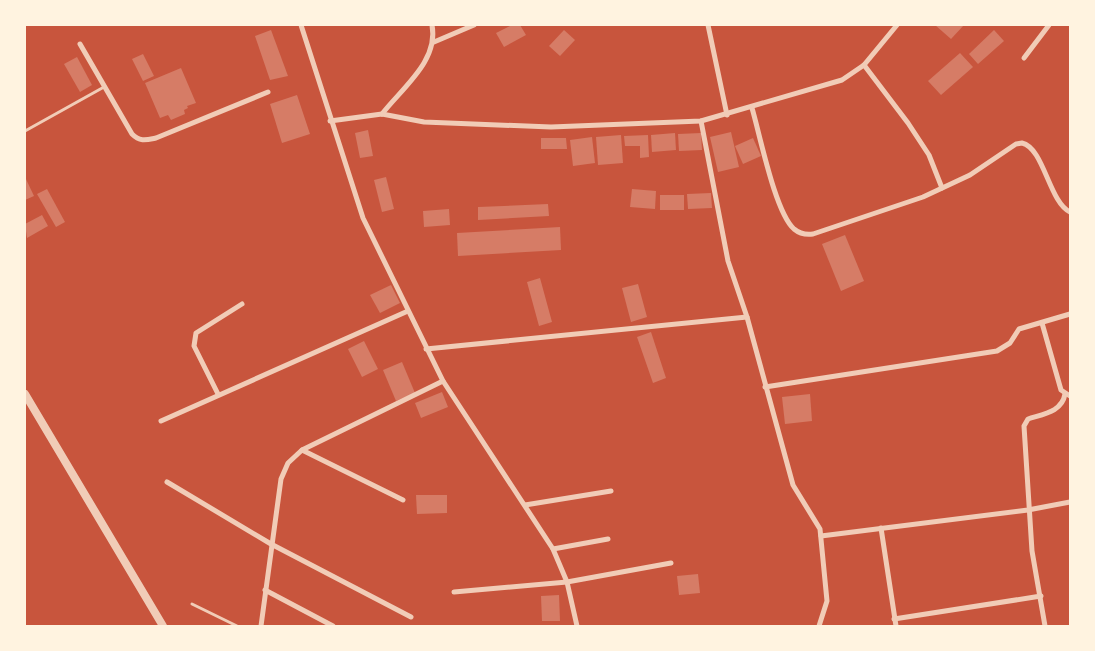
<svg xmlns="http://www.w3.org/2000/svg" width="1095" height="651" font-family="Lato,sans-serif">
<style>
.building{fill:#d67c66}
.lines{fill:none;stroke-linecap:round;stroke-linejoin:round}
.service{stroke:#f1ccb7;stroke-width:3}
.minor{stroke:#f1ccb7;stroke-width:5}
.tertiary{stroke:#f1ccb7;stroke-width:8}
</style>
<rect width="100%" height="100%" fill="#c8553d"/>
<g class="building">
<polygon points="512,25 520,25 526,35 504,47 496,33"/>
<polygon points="935,25 964,25 951,39"/>
<polygon points="271,30 288,76 270,80 255,36"/>
<polygon points="564,30 575,40 560,56 549,46"/>
<polygon points="994,30 1004,41 978,64 969,54"/>
<polygon points="960,53 973,67 941,95 928,81"/>
<polygon points="143,54 154,76 143,81 132,59"/>
<polygon points="77,57 92,85 80,92 64,64"/>
<polygon points="181,68 196,103 187,106 188,108 184,110 185,114 171,120 168,115 160,118 145,83"/>
<polygon points="297,95 310,134 282,143 270,104"/>
<polygon points="368,130 373,156 360,158 355,133"/>
<polygon points="731,132 739,167 718,172 710,137"/>
<polygon points="675,133 676,150 652,152 651,135"/>
<polygon points="701,133 702,150 679,151 678,134"/>
<polygon points="621,135 623,163 598,165 596,137"/>
<polygon points="648,135 649,157 640,158 640,146 625,146 624,136"/>
<polygon points="592,137 595,163 573,166 570,140"/>
<polygon points="541,138 566,138 567,149 541,149"/>
<polygon points="753,138 761,156 743,164 735,146"/>
<polygon points="25,177 34,196 25,200"/>
<polygon points="386,177 394,209 382,212 374,180"/>
<polygon points="47,189 65,222 56,227 37,194"/>
<polygon points="632,189 656,191 655,209 630,207"/>
<polygon points="711,193 712,208 688,209 687,194"/>
<rect x="660" y="195" width="24" height="15"/>
<polygon points="548,204 549,216 478,220 478,207"/>
<polygon points="449,209 450,225 424,227 423,211"/>
<polygon points="42,215 48,226 27,238 25,224"/>
<polygon points="560,227 561,250 458,256 457,233"/>
<polygon points="845,235 864,281 841,291 822,244"/>
<polygon points="540,278 552,322 539,326 527,282"/>
<polygon points="638,284 647,317 631,322 622,288"/>
<polygon points="391,285 400,303 380,313 370,295"/>
<polygon points="651,332 666,378 653,383 637,337"/>
<polygon points="364,341 378,369 362,377 348,349"/>
<polygon points="402,362 415,393 396,401 383,370"/>
<polygon points="442,392 448,407 421,418 415,403"/>
<polygon points="810,394 812,421 785,424 782,397"/>
<polygon points="416,495 447,495 447,513 417,514"/>
<polygon points="698,574 700,593 679,595 677,576"/>
<polygon points="559,595 560,621 542,621 541,596"/>
</g>
<g class="lines">
<g class="service">
<polyline points="25,131 104,87"/>
<polyline points="192,604 237,626"/>
</g>
<g class="minor">
<polyline points="301,25 363,218 443,381 553,549 567,582 577,626"/>
<polyline points="708,25 727,115"/>
<polyline points="434,42 474,25"/>
<path d="M 80,44 L 132,134 C 140,142 146,140 156,138 L 268,92"/>
<polyline points="1024,58 1049,25"/>
<polyline points="864,65 908,123 929,155 942,188"/>
<path d="M 752,108 C 760,135 775,212 794,229 C 800,234 806,235 813,234 L 923,197 L 970,175 L 1016,144 L 1022,143 C 1044,148 1049,202 1070,212"/>
<path d="M 382,114 C 402,88 439,61 432,25"/>
<polyline points="330,121 382,114 424,122 551,127 701,121 842,80 864,65 897,25"/>
<polyline points="701,121 728,261 747,317"/>
<polyline points="1042,323 1061,390 1070,396"/>
<polyline points="426,349 747,317 793,485 820,529 827,601 819,626"/>
<polyline points="765,387 997,351 1010,343 1019,329 1070,314"/>
<polyline points="218,394 194,346 196,333 242,304"/>
<polyline points="161,421 408,311"/>
<polyline points="302,450 403,500"/>
<polyline points="167,482 271,544 411,617"/>
<polyline points="525,505 611,491"/>
<polyline points="881,528 896,626"/>
<polyline points="821,536 1028,510 1070,502"/>
<polyline points="553,549 608,539"/>
<polyline points="265,590 333,626"/>
<polyline points="454,592 567,582 671,563"/>
<polyline points="894,619 1041,596"/>
<polyline points="261,626 281,479 288,463 302,450 443,381"/>
<path d="M 1045,626 L 1032,551 L 1024,426 L 1028,419 C 1043,414 1062,412 1065,394"/>
</g>
<polyline class="tertiary" points="25,394 163,626"/>
</g>
<rect width="1095" height="651" fill="none" stroke="#fff3e0" stroke-width="52"/>
</svg>
